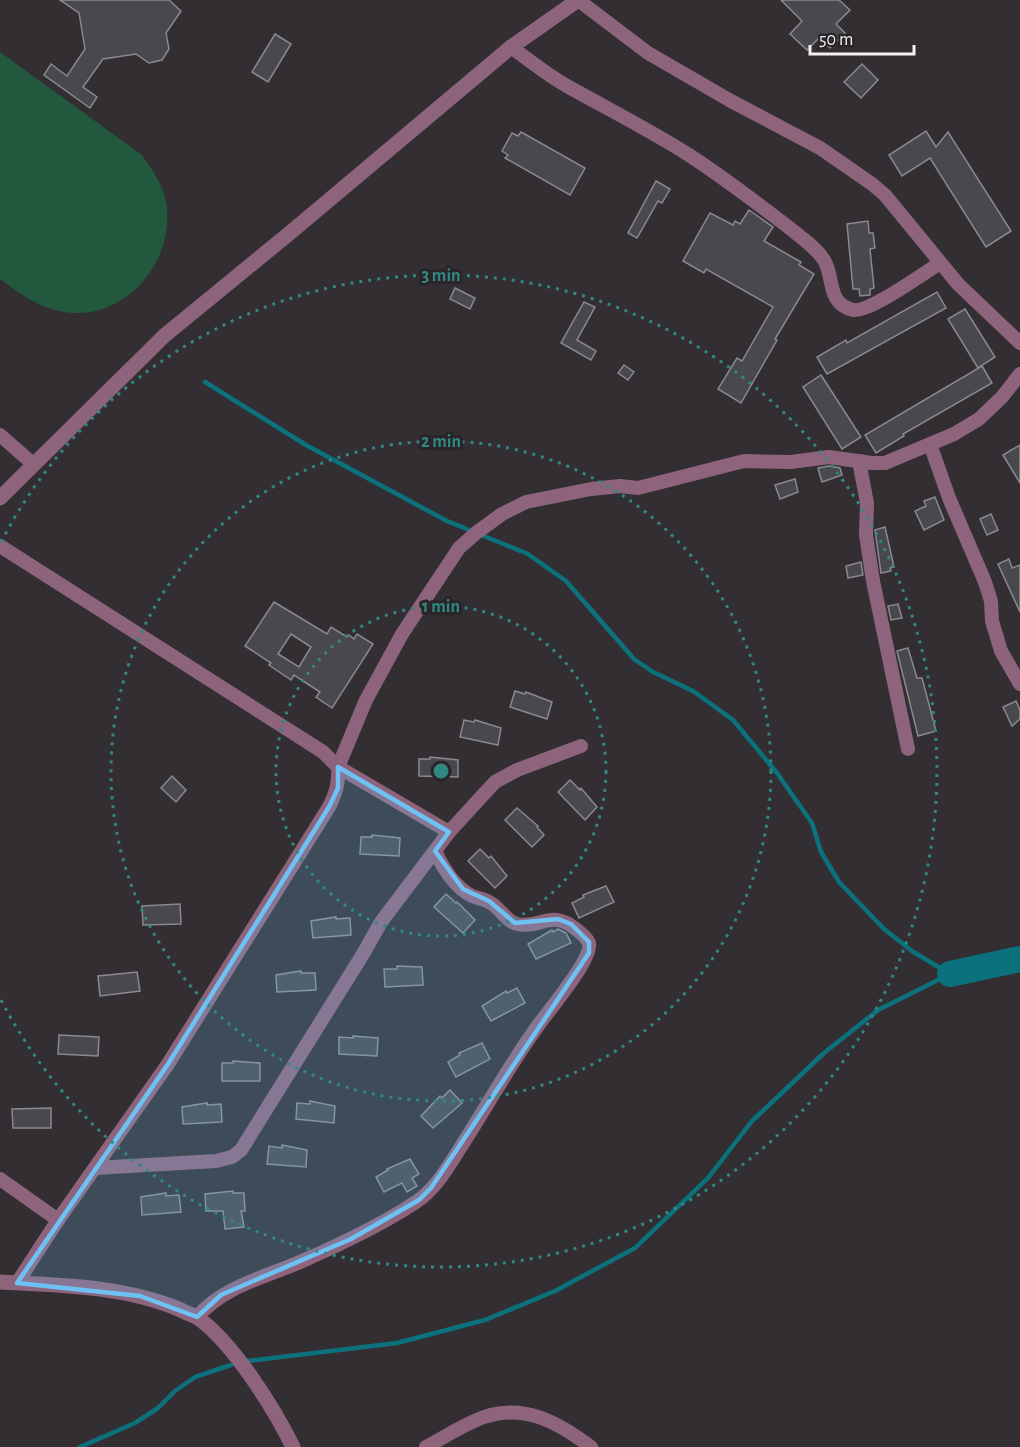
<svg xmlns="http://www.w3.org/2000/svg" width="1020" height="1447" font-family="'Alegreya Sans',sans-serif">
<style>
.green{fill:#22583e}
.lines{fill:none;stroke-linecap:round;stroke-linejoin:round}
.stream{stroke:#0b727d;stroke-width:4.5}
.river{stroke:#0b727d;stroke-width:26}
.building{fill:#48484d;stroke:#89898f;stroke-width:1.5;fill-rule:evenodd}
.minor{stroke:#8e647d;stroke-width:14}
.tertiary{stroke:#8e647d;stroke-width:15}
.marked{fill:#6dc2f3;fill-opacity:0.2;stroke:#6dc2f3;stroke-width:4.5;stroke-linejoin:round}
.ring{fill:none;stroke:#318882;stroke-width:3;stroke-dasharray:3 6}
.centre{fill:#318882;stroke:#292528;stroke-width:3}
.ring-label{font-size:18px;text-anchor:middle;font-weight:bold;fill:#318882;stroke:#292528;stroke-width:6;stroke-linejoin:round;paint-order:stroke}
</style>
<rect width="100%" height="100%" fill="#332e32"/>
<path class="green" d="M 0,52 L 142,155 C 153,171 165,187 167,207 C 173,266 121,325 59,311 C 36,306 19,293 0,279 Z"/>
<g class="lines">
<g class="stream">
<polyline points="205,382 306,445 447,521 528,554 566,581 634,659 653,672 693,691 733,720 777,773 812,823 821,852 839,882 884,929 912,951 950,974"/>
<polyline points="247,1361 397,1343 485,1320 555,1291 635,1248 708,1178 752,1121 824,1053 878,1010 950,974"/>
<polyline points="80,1447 135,1423 158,1408 175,1391 195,1377 231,1365"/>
</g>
<polyline class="river" points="950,974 1020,959"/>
</g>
<g class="building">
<polygon points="60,0 169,0 181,11 166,33 169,49 162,60 149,63 136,54 103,59 83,87 97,97 90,108 44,75 51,64 67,76 85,49 79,13"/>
<polygon points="781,0 839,0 850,10 836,24 845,33 830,48 819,38 807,50 790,34 802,21"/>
<polygon points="275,34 291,44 268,82 252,72"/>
<polygon points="862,64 878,80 861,98 844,82"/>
<polygon points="926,131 936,147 948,132 1011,231 986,247 930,158 902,176 889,155"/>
<polygon points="521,132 585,168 570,195 505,158 508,155 502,151 512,133 518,136"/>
<polygon points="656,181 670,189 662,203 658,201 637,238 628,233"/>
<polygon points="749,210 773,227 764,241 801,262 799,265 814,274 775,339 777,340 741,403 718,389 737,358 742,361 773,307 706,269 704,273 683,261 710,213 733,225 735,221 740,224"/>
<polygon points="868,221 869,233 873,233 875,248 870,249 874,288 870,289 870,295 860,296 859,289 853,289 847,224"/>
<polygon points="455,288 475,298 470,309 450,299"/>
<polygon points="937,292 946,308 827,374 817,357 846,340 847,343"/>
<polygon points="584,302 595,307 577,340 596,351 591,360 561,343"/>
<polygon points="965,309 995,357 978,368 948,319"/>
<polygon points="624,365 634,372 628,380 618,373"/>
<polygon points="982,366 992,383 903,434 904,436 876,453 865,435"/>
<polygon points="821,375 861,437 842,449 803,387"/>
<polygon points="1020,445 1020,483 1003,455"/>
<polygon points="829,466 840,468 842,475 822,482 818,468"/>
<polygon points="795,479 798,492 780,499 775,485"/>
<polygon points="935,497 944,520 924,530 915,511 926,506 924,501"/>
<polygon points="991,514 998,530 987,535 980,519"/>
<polygon points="885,527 894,567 890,568 891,571 881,573 875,530"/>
<polygon points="1009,559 1012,568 1020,565 1020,612 998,564"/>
<polygon points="861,562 863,575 848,578 846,566"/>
<path d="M 274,602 L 327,634 L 331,627 L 347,637 L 349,635 L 354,639 L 357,634 L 373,644 L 332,708 L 316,697 L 320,692 L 294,675 L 291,680 L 269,665 L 271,663 L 245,646 ZM 291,634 L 311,647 L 299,667 L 278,654 Z"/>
<polygon points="898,604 902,618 891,620 888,606"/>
<polygon points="908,648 917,678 922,678 936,731 918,736 897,651"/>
<polygon points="515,691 525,694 526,692 552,702 547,719 510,707"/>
<polygon points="1016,701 1020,710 1020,719 1012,726 1003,707"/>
<polygon points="464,720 474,722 475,720 501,728 498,745 460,737"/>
<polygon points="430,757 458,760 458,777 419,776 419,759 430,759"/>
<polygon points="172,776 186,790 176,802 161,788"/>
<polygon points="570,780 580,790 581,788 597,807 585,820 558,792"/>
<polygon points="517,808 538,826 537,827 544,835 532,847 505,820"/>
<polygon points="372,835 400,838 399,856 360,854 361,837 372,837"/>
<polygon points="480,849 489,858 491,856 507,876 495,888 468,861"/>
<polygon points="606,886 614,902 579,918 572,903 584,897 583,895"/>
<polygon points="446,894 456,903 457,902 475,920 463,933 434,907"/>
<polygon points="180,904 181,924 143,925 142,906"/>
<polygon points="336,917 336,919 350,918 351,935 313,938 311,921"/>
<polygon points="558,929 566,933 571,943 536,959 528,944 552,930 553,932"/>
<polygon points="397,966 422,967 423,985 385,987 384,969 397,969"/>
<polygon points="301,971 301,973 315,973 316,990 277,992 276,975"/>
<polygon points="137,972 140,991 100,996 98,976"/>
<polygon points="517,988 525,1003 491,1021 482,1006 506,991 507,993"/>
<polygon points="59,1035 99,1037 98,1056 58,1054"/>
<polygon points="353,1036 378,1038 377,1056 339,1054 339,1037 353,1038"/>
<polygon points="482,1043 490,1059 456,1077 448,1062 460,1055 459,1053"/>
<polygon points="233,1061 260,1063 260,1081 222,1081 222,1063 233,1063"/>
<polygon points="450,1090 462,1103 433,1128 421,1116 440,1096 442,1098"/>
<polygon points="310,1101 335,1106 334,1123 296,1119 297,1103 310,1104"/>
<polygon points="207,1103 207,1105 221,1104 222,1122 183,1124 182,1107"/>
<polygon points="51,1108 51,1128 13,1128 12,1109"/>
<polygon points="282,1145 307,1150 306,1167 267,1164 269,1146 282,1148"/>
<polygon points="410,1159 419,1174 412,1178 417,1186 407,1192 402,1183 384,1192 376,1177 388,1170 387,1169"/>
<polygon points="233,1191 233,1193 244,1193 245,1211 241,1211 244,1227 225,1229 223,1211 206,1211 205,1194"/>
<polygon points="166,1193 166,1196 179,1195 181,1212 142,1215 141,1197"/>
</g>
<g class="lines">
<g class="minor">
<polyline points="578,0 648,53 731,101 820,148 872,184 885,195 958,284 1020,343"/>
<path d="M 511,47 C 529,60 547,75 567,86 C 608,109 650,130 689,155 C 726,179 761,206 796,233 C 805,241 819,250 825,262 C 834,278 827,304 853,310 C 869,313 924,273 940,263"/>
<polyline points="0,435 33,464"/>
<polyline points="930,444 949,498 985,582 991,601 992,621 1001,651 1020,684"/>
<polyline points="859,461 867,503 866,535 873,581 908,749"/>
<path d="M 0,546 L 323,752 L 338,767 C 339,783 336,793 329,807 L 168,1064 L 58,1220 L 17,1283"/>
<polyline points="449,832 338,767 366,700 402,634 459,548 476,533 502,514 526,502 591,489 620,486 638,488 744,461 791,462 829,457 872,463 885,463 954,434 979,419 1002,397 1020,374"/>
<polyline points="95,1168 216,1161 232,1157 241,1150 363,954 381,922 449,832 495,782 517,770 581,746"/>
<polyline points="0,1179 58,1220"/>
<path d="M 197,1317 C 224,1286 263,1278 300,1262 C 339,1245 380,1226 416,1202 C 436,1189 449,1165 462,1145 C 488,1105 511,1062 540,1023 C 550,1009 593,958 589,943 C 587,938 581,933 577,930 C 551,908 541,929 517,924 C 505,921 500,907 489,902 C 484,899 477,898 472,896 C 454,887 443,868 435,851"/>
<path d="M 426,1447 C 445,1437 464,1424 484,1417 C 525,1403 559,1423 591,1447"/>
</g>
<g class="tertiary">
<polyline points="0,498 164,336 291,232 511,47 578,0"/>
<path d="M 0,1282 C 60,1285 125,1286 181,1310 C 186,1313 193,1315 198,1318 C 233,1343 274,1408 293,1447"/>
</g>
</g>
<path class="marked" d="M 338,767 L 449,832 L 435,851 L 463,889 L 489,901 L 515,923 L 558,919 L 571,924 L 589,942 L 589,953 L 431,1188 L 419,1200 L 351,1239 L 221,1295 L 197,1317 L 140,1296 L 17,1283 L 168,1064 L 329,807 L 338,788 Z"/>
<g class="ring">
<circle cx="441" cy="771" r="165"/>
<circle cx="441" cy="771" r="330"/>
<path d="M1 542A496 496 0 1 1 1 1000"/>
</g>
<circle cx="441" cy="771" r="9" class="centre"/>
<g class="ring-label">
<text x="441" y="281">3 min</text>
<text x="441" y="447">2 min</text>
<text x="441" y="612">1 min</text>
</g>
<path d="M810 45v9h104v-9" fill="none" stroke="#f3f1f3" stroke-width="3"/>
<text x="819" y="45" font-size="18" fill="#f3f1f3" stroke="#292528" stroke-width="4.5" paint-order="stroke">50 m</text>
</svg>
